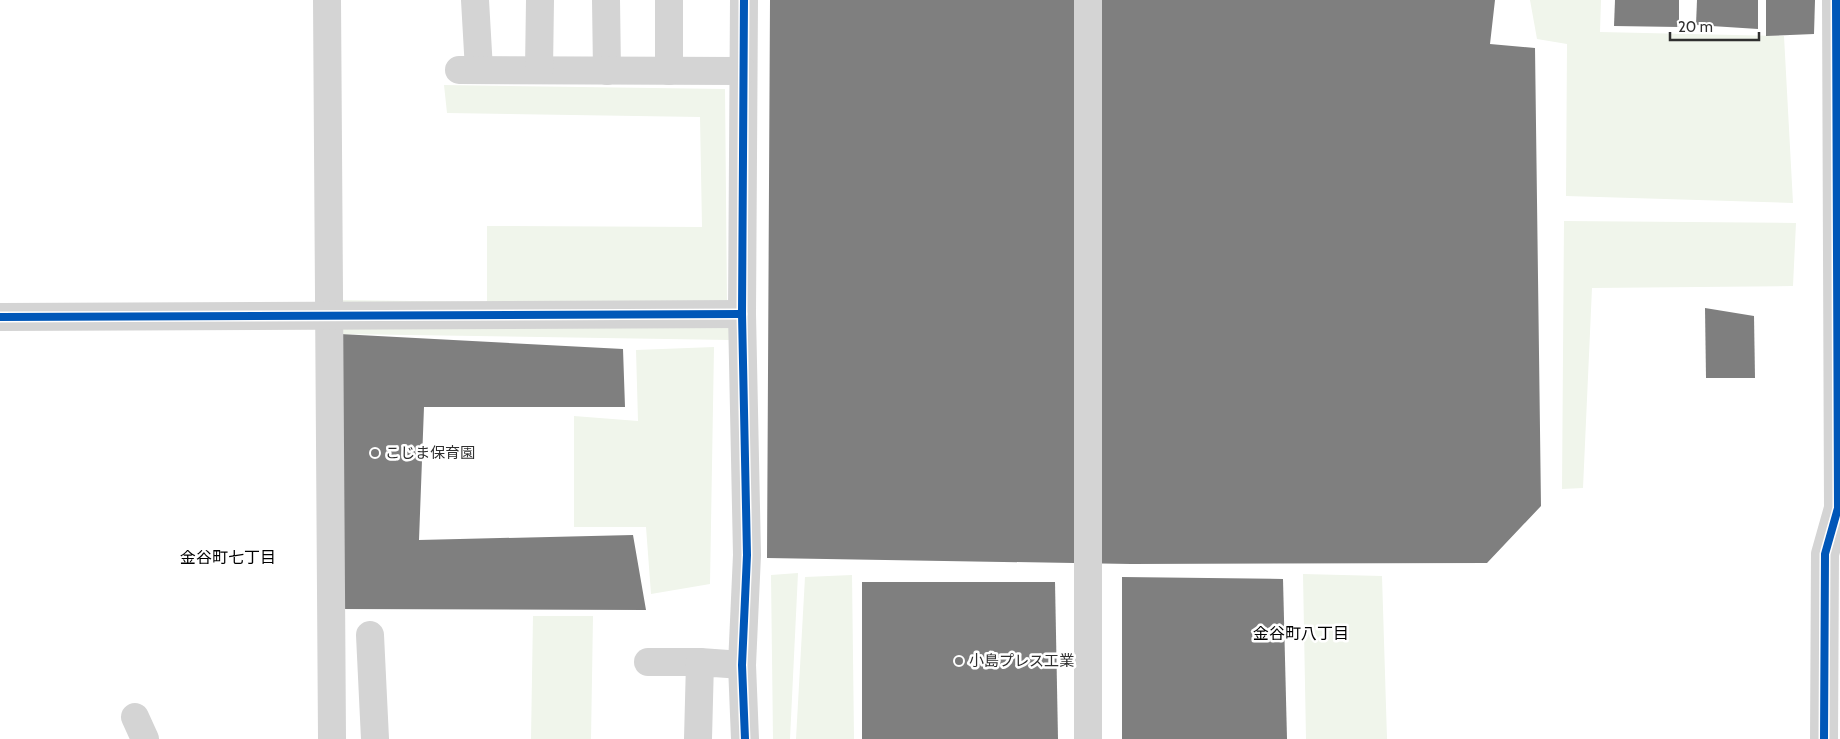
<svg xmlns="http://www.w3.org/2000/svg" width="1840" height="739" font-family="Cabin,'Noto Sans JP',sans-serif">
<style>
.green{fill:#f0f5eb}
.building{fill:#7f7f7f}
.lines{fill:none;stroke-linecap:round;stroke-linejoin:round}
.minor{stroke:#d4d4d4;stroke-width:28}
.cycleway-casing{stroke:#fff;stroke-width:11}
.cycleway{stroke:#0057b8;stroke-width:8}
.poi-dot{fill:#787878;stroke:#fff;stroke-width:2}
.labels{text-anchor:middle;stroke-width:5;stroke-linejoin:round;paint-order:stroke}
.poi-label{font-size:15px;fill:#2f2f2f;stroke:#fff;text-anchor:start}
.neighbourhood-label{font-size:16px;fill:#000;stroke:#fff}
</style>
<rect width="100%" height="100%" fill="#fff"/>
<g class="green">
<polygon points="1530,0 1601,0 1600,32 1784,36 1793,203 1566,196 1567,44 1537,39"/>
<polygon points="444,85 725,89 727,303 730,340 340,334 338,300 487,302 487,226 702,227 700,117 447,113"/>
<polygon points="1564,221 1796,223 1793,286 1592,288 1583,488 1562,489"/>
<polygon points="714,347 710,584 651,594 646,527 574,527 574,416 638,421 636,350"/>
<polygon points="798,573 790,739 773,739 771,575"/>
<polygon points="1303,574 1382,576 1387,739 1306,739"/>
<polygon points="852,575 854,739 796,739 805,577"/>
<polygon points="533,616 593,616 591,739 531,739"/>
</g>
<g class="building">
<polygon points="770,0 1495,0 1490,44 1535,48 1541,506 1487,563 1131,564 767,558"/>
<polygon points="1615,0 1679,0 1679,27 1614,26"/>
<polygon points="1697,0 1758,0 1758,29 1696,25"/>
<polygon points="1766,0 1815,0 1814,34 1766,36"/>
<polygon points="1705,308 1754,316 1755,378 1706,378"/>
<polygon points="340,334 623,349 625,407 424,407 419,540 633,535 646,610 337,609"/>
<polygon points="1122,577 1283,579 1287,739 1122,739"/>
<polygon points="862,582 1055,582 1058,739 862,739"/>
</g>
<g class="lines">
<g class="minor">
<polyline points="327,0 332,739"/>
<polyline points="475,0 479,70"/>
<polyline points="606,0 607,71"/>
<polyline points="744,0 742,314 747,555 742,665 745,739"/>
<polyline points="459,70 743,71"/>
<polyline points="539,70 540,0"/>
<polyline points="669,71 669,0"/>
<polyline points="0,317 742,314"/>
<polyline points="370,635 375,739"/>
<polyline points="648,662 700,662"/>
<polyline points="135,717 145,739"/>
<polyline points="698,739 700,662 742,665"/>
<polyline points="1088,739 1088,0"/>
<polyline points="1824,739 1825,554 1838,508 1836,0"/>
</g>
<defs>
<g id="cycleway">
<polyline points="744,0 742,314 747,555 742,665 745,739"/>
<polyline points="0,317 742,314"/>
<polyline points="1824,739 1825,554 1838,508 1836,0"/>
</g>
</defs>
<use href="#cycleway" class="cycleway-casing"/>
<use href="#cycleway" class="cycleway"/>
</g>
<g class="poi-dot">
<circle cx="375" cy="453" r="5"/>
<circle cx="959" cy="661" r="5"/>
</g>
<g class="labels">
<g class="poi-label">
<text x="385" y="458">こじま保育園</text>
<text x="969" y="666">小島プレス工業</text>
</g>
<g class="neighbourhood-label">
<text x="228" y="563">金谷町七丁目</text>
<text x="1301" y="639">金谷町八丁目</text>
</g>
</g>
<path d="M1670 32v8h89v-8" fill="none" stroke="#2f2f2f" stroke-width="2.5"/>
<text x="1678" y="32" font-size="15" fill="#2f2f2f" stroke="#ffffff" stroke-width="4" paint-order="stroke">20 m</text>
</svg>
